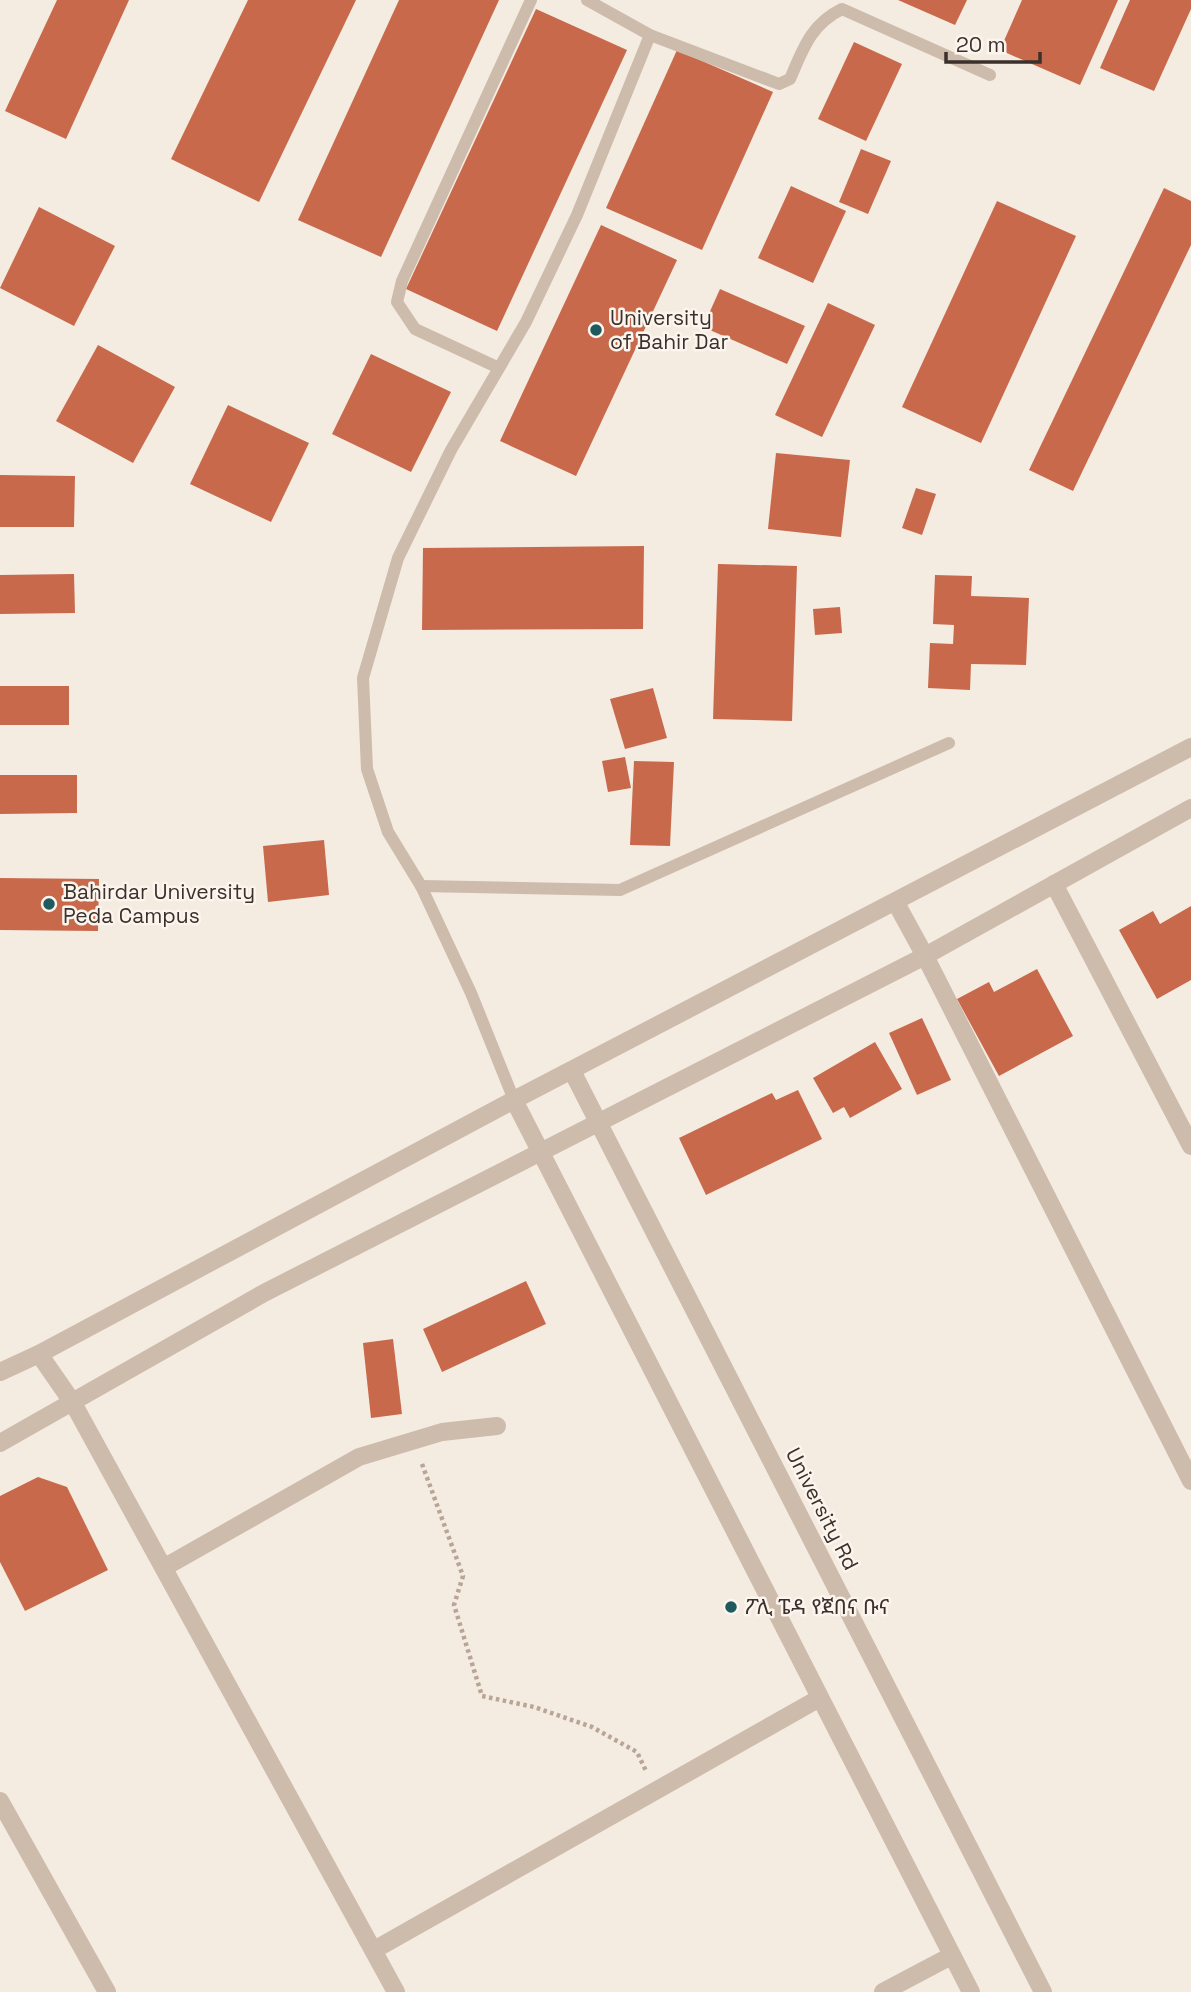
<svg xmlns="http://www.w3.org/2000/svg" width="1191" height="1992" font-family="'Space Grotesk','Noto Sans Ethiopic',sans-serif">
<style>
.building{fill:#c8694b}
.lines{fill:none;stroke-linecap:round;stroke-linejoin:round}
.path{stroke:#b9a596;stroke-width:4.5;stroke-dasharray:3.5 3.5;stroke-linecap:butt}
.service{stroke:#cdbbac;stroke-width:12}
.minor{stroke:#cdbbac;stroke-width:18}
.tertiary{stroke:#cdbbac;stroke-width:18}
.poi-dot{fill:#1f5a5e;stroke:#fbf5ee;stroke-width:2.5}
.labels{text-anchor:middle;stroke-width:5;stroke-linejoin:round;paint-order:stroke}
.poi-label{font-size:21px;fill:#3b302b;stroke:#fbf5ee;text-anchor:start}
.street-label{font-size:21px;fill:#3b302b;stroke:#fbf5ee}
</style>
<rect width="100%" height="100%" fill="#f4ebe1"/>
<g class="building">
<polygon points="57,0 129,0 66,139 5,111"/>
<polygon points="248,0 356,0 259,202 171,159"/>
<polygon points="399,0 499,0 381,257 298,220"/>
<polygon points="898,0 967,0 955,25"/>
<polygon points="1022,0 1118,0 1080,85 1000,50"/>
<polygon points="1130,0 1191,0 1191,9 1154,91 1100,68"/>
<polygon points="536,9 627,50 497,331 406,289"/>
<polygon points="854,42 902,64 866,141 818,119"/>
<polygon points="677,50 773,92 702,250 606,208"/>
<polygon points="861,149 891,161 868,214 839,202"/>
<polygon points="791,186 846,211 813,283 758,258"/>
<polygon points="1164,188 1191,201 1191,245 1073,491 1029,470"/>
<polygon points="997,201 1076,236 981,443 902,407"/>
<polygon points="39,207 115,246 74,326 0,288"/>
<polygon points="601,225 677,260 576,476 500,441"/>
<polygon points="720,289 805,326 787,364 703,327"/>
<polygon points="828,303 875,325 822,437 775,415"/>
<polygon points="98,345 175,387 133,463 56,421"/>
<polygon points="371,354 451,392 411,472 332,434"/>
<polygon points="228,405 309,443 271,522 190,484"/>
<polygon points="776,453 850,460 841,537 768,529"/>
<polygon points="0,475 75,476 74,527 0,527"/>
<polygon points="916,488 936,494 922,535 902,528"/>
<polygon points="644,546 643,629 422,630 423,548"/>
<polygon points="718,564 797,566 792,721 713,719"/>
<polygon points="74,574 75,613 0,614 0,575"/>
<polygon points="935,575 972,576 971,596 1029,598 1026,665 971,664 970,690 928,688 930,643 953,644 954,625 933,624"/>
<polygon points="840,607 842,633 815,635 813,609"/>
<rect x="0" y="686" width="69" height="39"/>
<polygon points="653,688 667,738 625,749 610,699"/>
<polygon points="625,757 631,788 608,792 602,761"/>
<polygon points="634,761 674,762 670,846 630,845"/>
<polygon points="0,775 77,775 77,813 0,814"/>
<polygon points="324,840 329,895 268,902 263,846"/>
<polygon points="0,878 99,879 98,931 0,930"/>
<polygon points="1191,906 1191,980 1157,999 1119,930 1153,911 1160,924"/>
<polygon points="1037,969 1073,1036 999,1076 957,999 989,982 994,992"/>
<polygon points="922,1018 951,1080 917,1095 889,1033"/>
<polygon points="875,1042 902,1089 850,1118 844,1107 833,1113 813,1078"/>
<polygon points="798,1090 822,1139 706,1195 679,1138 772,1093 776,1100"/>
<polygon points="526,1281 546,1324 442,1372 423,1329"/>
<polygon points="393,1339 402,1414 371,1418 363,1343"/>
<polygon points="38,1477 67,1487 108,1570 25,1611 0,1562 0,1496"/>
</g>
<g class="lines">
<polyline class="path" points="422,1464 463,1576 454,1605 482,1696 534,1707 592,1727 637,1752 646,1771"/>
<g class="service">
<path d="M 587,0 L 650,35 L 779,84 L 790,79 C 803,49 811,24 842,9 L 990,75"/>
<polyline points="499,368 415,329 397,302 402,281 531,0"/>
<polyline points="421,886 620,890 949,743"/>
<polyline points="514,1100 471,993 421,886 388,832 367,769 363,678 398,558 451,450 526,322 577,215 650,35"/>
</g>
<g class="minor">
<polyline points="1054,884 1191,1146"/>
<polyline points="925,956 1191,1481"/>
<polyline points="73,1403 396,1992"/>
<polyline points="165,1567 359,1457 442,1432 497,1426"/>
<polyline points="0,1801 107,1992"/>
<polyline points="374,1950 818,1699"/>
<polyline points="883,1992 951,1956"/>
</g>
<g class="tertiary">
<polyline points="896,903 925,956"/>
<polyline points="572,1071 1043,1992"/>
<polyline points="514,1100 971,1992"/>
<polyline points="39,1354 73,1403"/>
<polyline points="0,1372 39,1354 514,1100 1191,747"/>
<polyline points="0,1443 264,1293 925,956 1191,808"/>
</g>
</g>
<g class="poi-dot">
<circle cx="596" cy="330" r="7"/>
<circle cx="49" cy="904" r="7"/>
<circle cx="731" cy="1607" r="7"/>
</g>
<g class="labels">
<g class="poi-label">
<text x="610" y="325">University<tspan x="610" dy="24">of Bahir Dar</tspan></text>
<text x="63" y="899">Bahirdar University<tspan x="63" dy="24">Peda Campus</tspan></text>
<text x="745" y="1614">ፖሊ ፔዳ የጀበና ቡና</text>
</g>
<g class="street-label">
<text transform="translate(822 1509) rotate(63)" y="7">University Rd</text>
</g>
</g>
<path d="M946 52v10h94v-10" fill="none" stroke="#3b302b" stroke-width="3.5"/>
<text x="956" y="52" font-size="21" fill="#3b302b" stroke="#fbf5ee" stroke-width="5" paint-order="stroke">20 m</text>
</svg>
